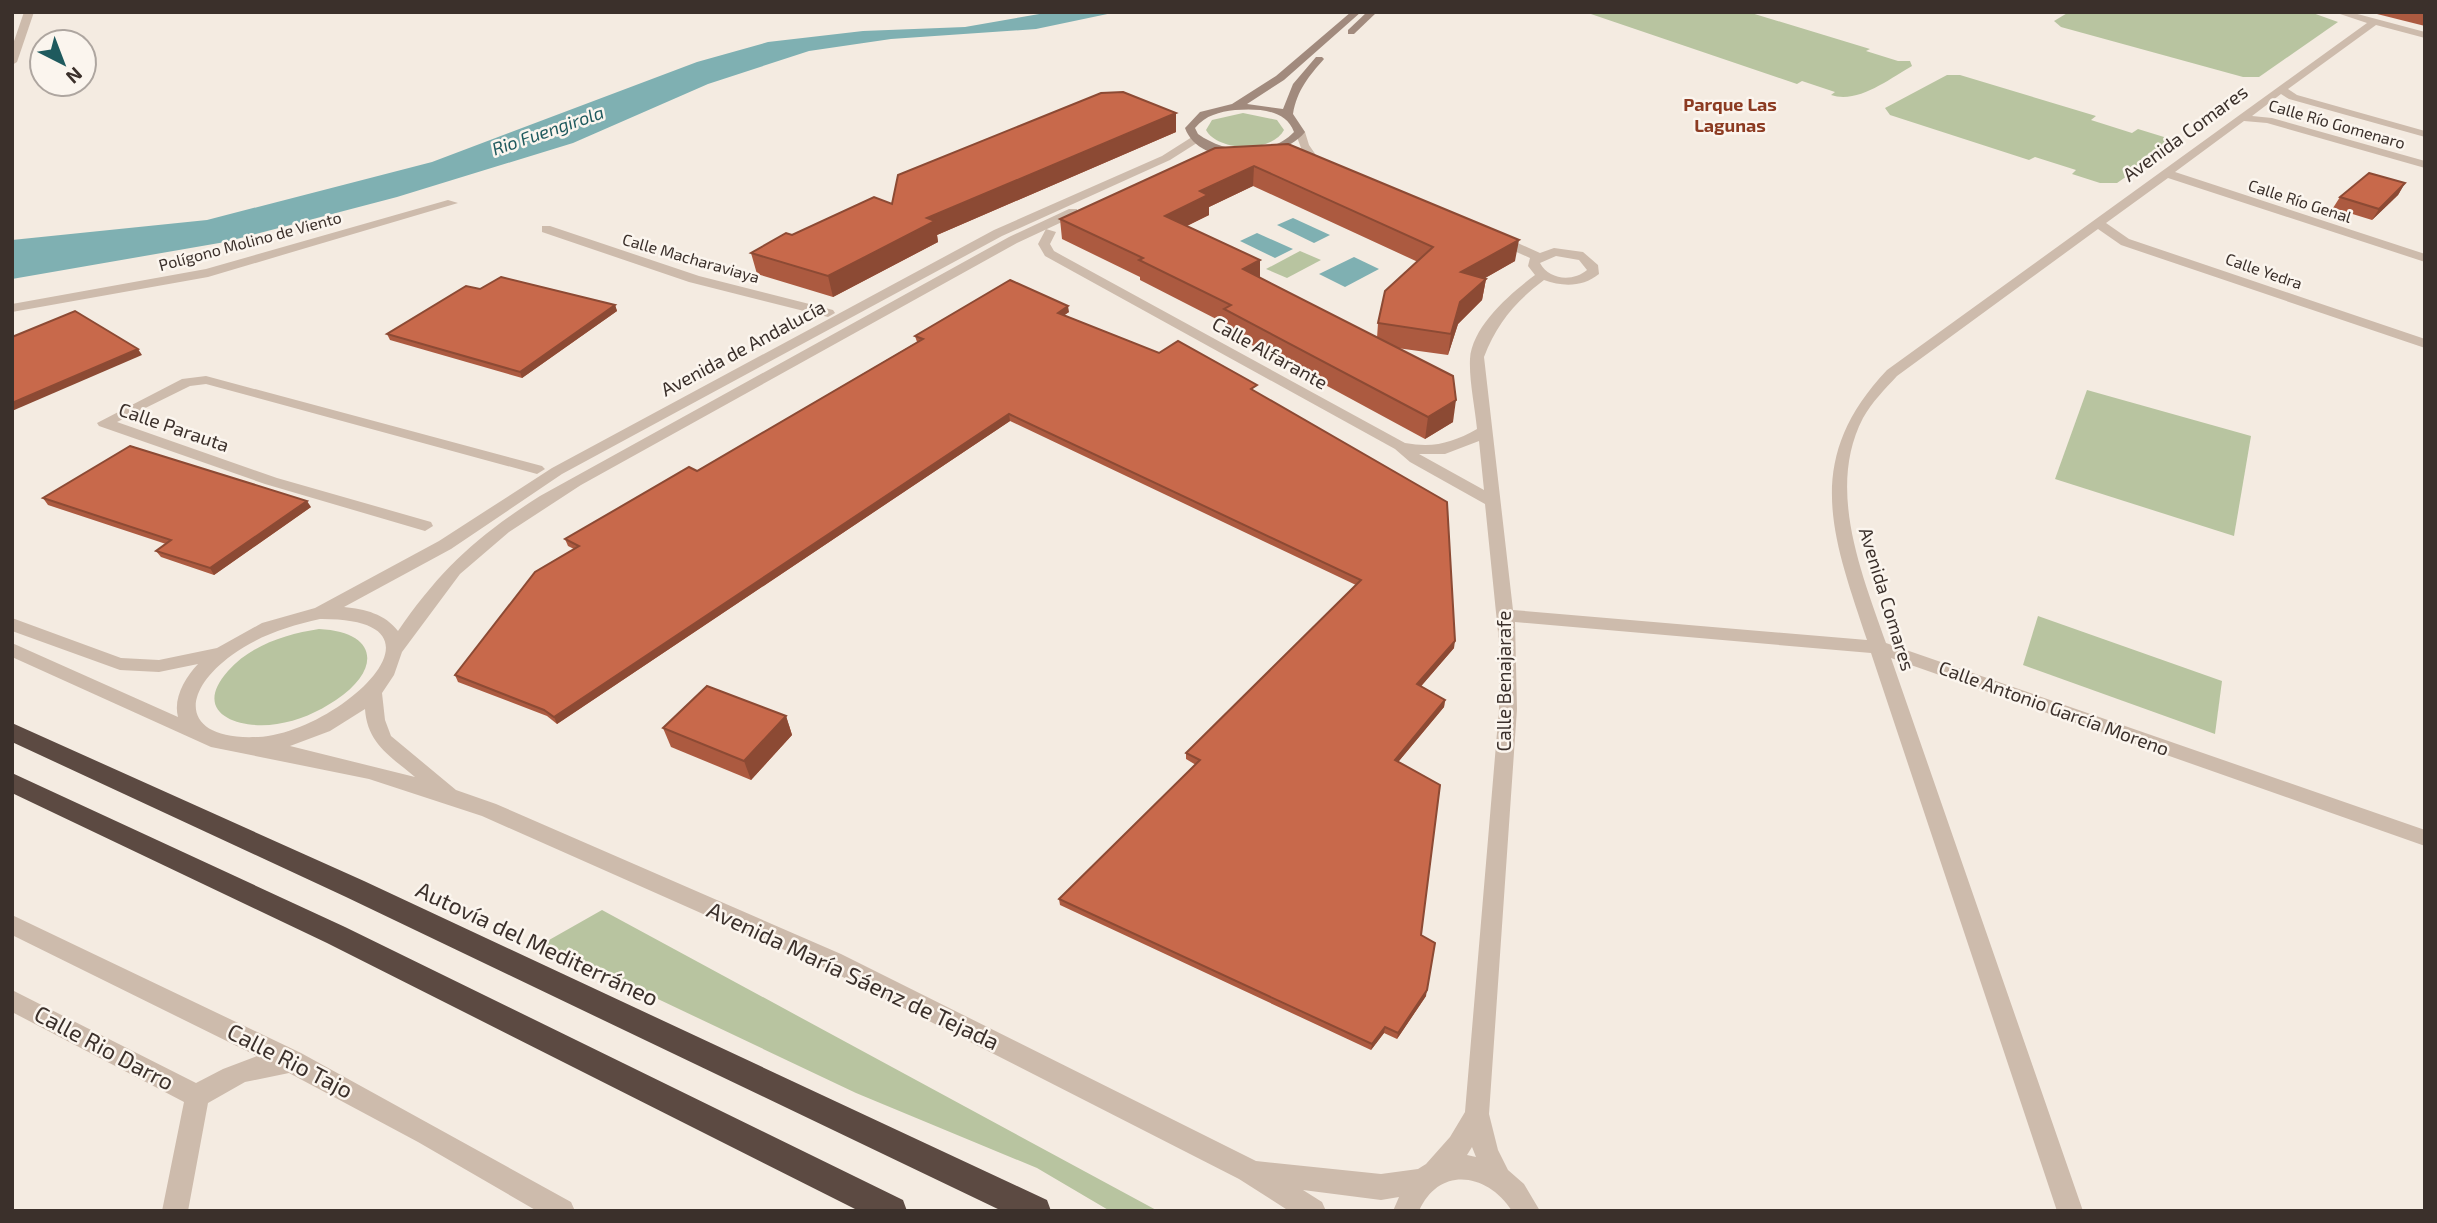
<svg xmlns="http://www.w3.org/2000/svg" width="2437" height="1223" font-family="'Exo 2',sans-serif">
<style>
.green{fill:#b8c4a0}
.water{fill:#7fb0b2}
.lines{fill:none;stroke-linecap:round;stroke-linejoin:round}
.street{fill:#cdbbac;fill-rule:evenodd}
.secondary{fill:#a18a7d;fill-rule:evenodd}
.highway{fill:#5c4a42;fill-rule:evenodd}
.wall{fill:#ac5a40;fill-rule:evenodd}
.shaded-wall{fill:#8c4a34}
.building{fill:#c8694b;stroke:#8c4a34;stroke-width:2}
.labels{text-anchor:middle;stroke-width:5;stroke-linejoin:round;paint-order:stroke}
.far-street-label{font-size:16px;fill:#3b302b;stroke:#fbf5ee}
.far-neighbourhood-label{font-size:18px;font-weight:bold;fill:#8c3b22;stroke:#fbf5ee}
.far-water-label{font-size:18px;font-style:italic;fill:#1f5a5e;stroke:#fbf5ee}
.street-label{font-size:19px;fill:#3b302b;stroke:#fbf5ee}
.near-street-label{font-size:23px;fill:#3b302b;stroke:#fbf5ee}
</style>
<rect width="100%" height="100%" fill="#f4ebe1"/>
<g class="green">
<path d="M 1585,12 L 1748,12 L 1870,49 L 1866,51 L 1898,61 L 1910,61 L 1912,66 C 1889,79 1858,104 1831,95 L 1835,92 L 1802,81 L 1797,84 Z"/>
<polygon points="2069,12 2310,12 2338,22 2259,77 2243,77 2061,27 2054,21"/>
<polygon points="1947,75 1960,75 2096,116 2091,120 2132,133 2138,129 2164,137 2172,145 2117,183 2100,183 2072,174 2076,170 2035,157 2029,160 1890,115 1885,108"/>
<path d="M 1243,113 L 1277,120 L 1284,130 C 1272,153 1218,152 1206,130 L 1212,120 Z"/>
<polygon points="1300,251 1321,260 1287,278 1266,269"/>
<polygon points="2087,390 2251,436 2234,536 2055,479"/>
<polygon points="2038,616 2222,681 2215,734 2023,665"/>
<path d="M 319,629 C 378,632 382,669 336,700 C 318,712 298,721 277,724 C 240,730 190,714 228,671 C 251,645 286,634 319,629 Z"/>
<polygon points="602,910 1158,1211 1110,1211 1037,1168 856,1093 542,944"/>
</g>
<g class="water">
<polygon points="1051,12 1117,12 1036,29 891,39 809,51 708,84 573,143 397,197 225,242 12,279 12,240 207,220 432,162 697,62 768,42 863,31 965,27"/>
<polygon points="1293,218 1330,235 1314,243 1277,225"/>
<polygon points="1257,233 1293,249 1275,258 1240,241"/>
<polygon points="1354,257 1379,269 1345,287 1319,274"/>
</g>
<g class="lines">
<g class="street">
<polygon points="24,12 34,12 17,62 12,65 12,47"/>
<path d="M 2334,12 L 2350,12 L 2425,32 L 2425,38 L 2376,25 L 2288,89 L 2297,95 L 2425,131 L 2425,137 L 2289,99 L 2281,94 L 2252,116 L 2272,118 L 2425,161 L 2425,168 L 2267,123 L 2244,121 L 2175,172 L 2425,254 L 2425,262 L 2168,178 L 2106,223 L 2129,239 L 2425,339 L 2425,348 L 2121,245 L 2098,229 L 1897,376 C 1885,389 1872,402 1863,418 C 1826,489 1862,574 1886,643 L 2425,830 L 2425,846 L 1891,658 L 2083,1211 L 2057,1211 L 1871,653 L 1515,622 L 1517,709 L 1489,1114 L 1498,1150 L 1508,1170 L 1524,1184 L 1540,1211 L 1512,1211 C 1488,1173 1439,1165 1419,1211 L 1393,1211 L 1399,1197 L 1381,1200 L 1303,1190 L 1322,1202 L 1326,1211 L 1289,1211 L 1239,1179 L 825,968 L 482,816 L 369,779 L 211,747 L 12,657 L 12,643 L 178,717 C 173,698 185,678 198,664 L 159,672 L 120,670 L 12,631 L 12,618 L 121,658 L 159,660 L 217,648 L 262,623 L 315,608 L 439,541 L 552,468 L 994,230 L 1162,156 L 1192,137 L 1200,137 L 1200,141 L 1170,160 L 1002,236 L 562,474 L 451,549 L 344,607 C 365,609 385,614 398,631 C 440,570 477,536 540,496 L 1009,237 L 1069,209 L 1077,209 L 1077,215 L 1017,243 L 581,485 L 509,532 L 460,574 L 402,652 L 394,675 L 382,693 L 385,720 L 391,736 L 456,790 L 496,804 L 841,954 L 1256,1161 L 1381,1174 L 1418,1169 L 1426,1164 L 1450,1137 L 1465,1112 L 1499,709 L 1499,642 L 1485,504 L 1410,462 L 1395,449 L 1045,256 L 1038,244 L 1046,229 L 1056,232 L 1050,244 L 1054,251 L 1063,256 L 1405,443 C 1434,448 1452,443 1477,429 C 1475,407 1469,381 1470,359 C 1472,326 1511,293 1535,275 L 1528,266 L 1530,258 L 1494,242 L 1494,236 L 1502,236 L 1540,253 L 1554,248 L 1583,252 L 1598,265 L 1599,274 C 1583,287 1563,287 1544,280 C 1515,302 1497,323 1484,357 L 1513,610 L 1867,640 C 1832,535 1802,460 1887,370 L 2367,23 ZM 1556,256 L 1579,260 L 1587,270 C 1573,282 1549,280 1540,263 ZM 1479,441 L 1484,490 L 1419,454 L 1445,454 ZM 320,619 C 465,618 337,733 258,737 C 185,741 176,696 232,655 C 258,636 288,626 320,619 ZM 365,709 C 367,743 391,757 415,777 L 290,746 L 330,731 ZM 1472,1147 L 1476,1157 L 1467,1155 Z"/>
<polygon points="1300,129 1305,132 1309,145 1318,158 1316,160 1299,159 1293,156 1303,153 1295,132"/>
<polygon points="448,200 458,203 208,277 12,312 12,304 206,269"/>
<polygon points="542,226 550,226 699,276 833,310 835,313 828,317 689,282 542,232"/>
<polygon points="206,376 542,466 545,469 537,474 206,384 190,386 117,422 277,478 431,522 433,526 425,531 265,484 99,426 97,423 182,379"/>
<polygon points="12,915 301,1053 571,1202 575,1211 537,1211 418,1142 289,1073 245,1082 208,1103 188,1211 162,1211 184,1102 12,1012 12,990 196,1083 223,1069 257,1056 12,935"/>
</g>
<g class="secondary">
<path d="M 1351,12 L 1361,12 L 1284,80 L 1247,104 L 1283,109 L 1293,84 L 1316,57 L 1322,57 L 1324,59 C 1309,76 1297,90 1293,114 L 1305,132 C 1281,162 1200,170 1185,128 L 1200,112 L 1232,104 L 1276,76 ZM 1235,110 C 1256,109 1285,108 1294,132 C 1269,158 1226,154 1198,134 L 1195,128 C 1206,115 1219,112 1235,110 Z"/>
<polygon points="1367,12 1377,12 1354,34 1348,34 1348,30"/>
</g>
<g class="highway">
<polygon points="12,723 364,881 1047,1200 1051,1211 1002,1211 346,897 12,742"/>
<polygon points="12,773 345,927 903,1200 907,1211 859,1211 327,943 12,793"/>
</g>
</g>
<g class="wall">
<polygon points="2369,12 2425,12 2425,26"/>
<polygon points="1176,113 1176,132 937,235 938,242 833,297 757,274 751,253 892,204"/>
<path d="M 1215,148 L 1515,261 L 1485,278 L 1486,279 L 1482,300 L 1458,324 L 1448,355 L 1397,348 L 1453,422 L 1425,439 L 1224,330 L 1224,323 L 1140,280 L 1140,277 L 1062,239 L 1060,219 ZM 1253,186 L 1418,262 L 1378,323 L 1377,338 L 1260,278 L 1260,260 L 1187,226 L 1209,215 L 1209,207 Z"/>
<polygon points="2405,183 2398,195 2372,220 2333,208 2340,197"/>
<polygon points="615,305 617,311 522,378 390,340 387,334"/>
<polygon points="1069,312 1064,315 1256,392 1454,648 1421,686 1445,700 1444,707 1398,762 1421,935 1426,996 1397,1039 1384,1033 1371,1050 1060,905 1059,899 1196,765 1186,759 1186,753 1356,585 1010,421 557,724 547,716 458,682 455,675 574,549 568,546 565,539 697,471 917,342 915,336"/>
<polygon points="43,498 311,507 214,575 161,557 156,551 166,544 48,505"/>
<polygon points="786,716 792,735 751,780 671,747 663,728"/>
</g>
<g class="shaded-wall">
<polygon points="1176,113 1176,132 937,235 938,242 833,297 828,276 927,218"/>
<polygon points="1254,166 1253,186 1209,207 1209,215 1166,236 1165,216 1200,191"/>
<polygon points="2405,183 2398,195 2372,220 2379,209"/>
<polygon points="1519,240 1515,261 1459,293 1461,272"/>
<polygon points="1260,260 1260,281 1243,269"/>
<polygon points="1486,279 1482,300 1458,324 1448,355 1451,334 1460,302"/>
<polygon points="615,305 617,311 522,378 520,372"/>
<polygon points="1068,306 1069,312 1059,319 1058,313"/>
<polygon points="138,349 142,355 12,411 12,403"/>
<polygon points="1456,400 1453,422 1425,439 1428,417"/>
<polygon points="1009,414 1010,421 557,724 554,717"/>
<polygon points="307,501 311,507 214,575 210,568"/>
<polygon points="1455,641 1454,648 1417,691 1417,684"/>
<polygon points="1445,700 1444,707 1394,767 1395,760"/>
<polygon points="786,716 792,735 751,780 744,761"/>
<polygon points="1427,990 1426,996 1397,1039 1398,1033"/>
<polygon points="1385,1027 1384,1033 1371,1050 1372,1044"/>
</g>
<g class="building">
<polygon points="1123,92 1176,113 927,218 935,221 828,276 751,253 786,233 792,235 874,197 892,204 898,175 1101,93"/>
<polygon points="1288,144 1519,240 1461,272 1486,279 1460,302 1451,334 1378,323 1385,291 1433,247 1254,166 1200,191 1208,195 1165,216 1260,260 1243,269 1453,376 1456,400 1428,417 1224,309 1231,305 1139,260 1143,258 1060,219 1215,148"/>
<polygon points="2369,173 2405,183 2379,209 2340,197"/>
<polygon points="501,277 615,305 520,372 387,334 466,286 480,289"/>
<polygon points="1010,280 1068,306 1058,313 1159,353 1178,341 1257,385 1251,389 1447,502 1455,641 1417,684 1445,700 1395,760 1440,785 1421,935 1435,943 1427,990 1398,1033 1385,1027 1372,1044 1059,899 1200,760 1186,753 1361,580 1009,414 554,717 544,710 455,675 535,572 579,546 565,539 689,467 697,471 923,339 915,336"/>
<polygon points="75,311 138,349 12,403 12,337"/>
<polygon points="130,446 307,501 210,568 156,551 171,540 43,498"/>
<polygon points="707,686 786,716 744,761 663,728"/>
</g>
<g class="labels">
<g class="far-street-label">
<text transform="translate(2337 124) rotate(16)" y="6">Calle Río Gomenaro</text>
<text transform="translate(2300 201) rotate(18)" y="6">Calle Río Genal</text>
<text transform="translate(250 241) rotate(-15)" y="6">Polígono Molino de Viento</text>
<text transform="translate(691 258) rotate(16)" y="6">Calle Macharaviaya</text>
<text transform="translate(2264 271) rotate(19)" y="6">Calle Yedra</text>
</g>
<g class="far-neighbourhood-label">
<text x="1730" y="111">Parque Las<tspan x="1730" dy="21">Lagunas</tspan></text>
</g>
<g class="far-water-label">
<text transform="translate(548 131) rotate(-19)" y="6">Rio Fuengirola</text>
</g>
<g class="street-label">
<text transform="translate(2185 133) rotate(-36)" y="7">Avenida Comares</text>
<text transform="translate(743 348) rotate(-28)" y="7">Avenida de Andalucía</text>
<text transform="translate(1270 353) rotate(29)" y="7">Calle Alfarante</text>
<text transform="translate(174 427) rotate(19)" y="7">Calle Parauta</text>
<text transform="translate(1887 599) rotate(73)" y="7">Avenida Comares</text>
<text transform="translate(1504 681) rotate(-90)" y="7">Calle Benajarafe</text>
<text transform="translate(2054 708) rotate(20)" y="7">Calle Antonio García Moreno</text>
</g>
<g class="near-street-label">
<text transform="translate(537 944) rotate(25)" y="8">Autovía del Mediterráneo</text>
<text transform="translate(853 976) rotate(25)" y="8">Avenida María Sáenz de Tejada</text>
<text transform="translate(104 1048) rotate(28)" y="8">Calle Rio Darro</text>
<text transform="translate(290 1061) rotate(27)" y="8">Calle Rio Tajo</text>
</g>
</g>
<rect width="2437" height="1223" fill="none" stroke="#3b302b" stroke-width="28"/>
<g transform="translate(63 63) rotate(138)"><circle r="33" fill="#fbf5ee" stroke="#aea6a0" stroke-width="2"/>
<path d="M0-5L12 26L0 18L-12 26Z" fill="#1f5a5e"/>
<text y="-10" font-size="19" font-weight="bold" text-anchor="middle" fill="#3b302b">N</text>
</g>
</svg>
